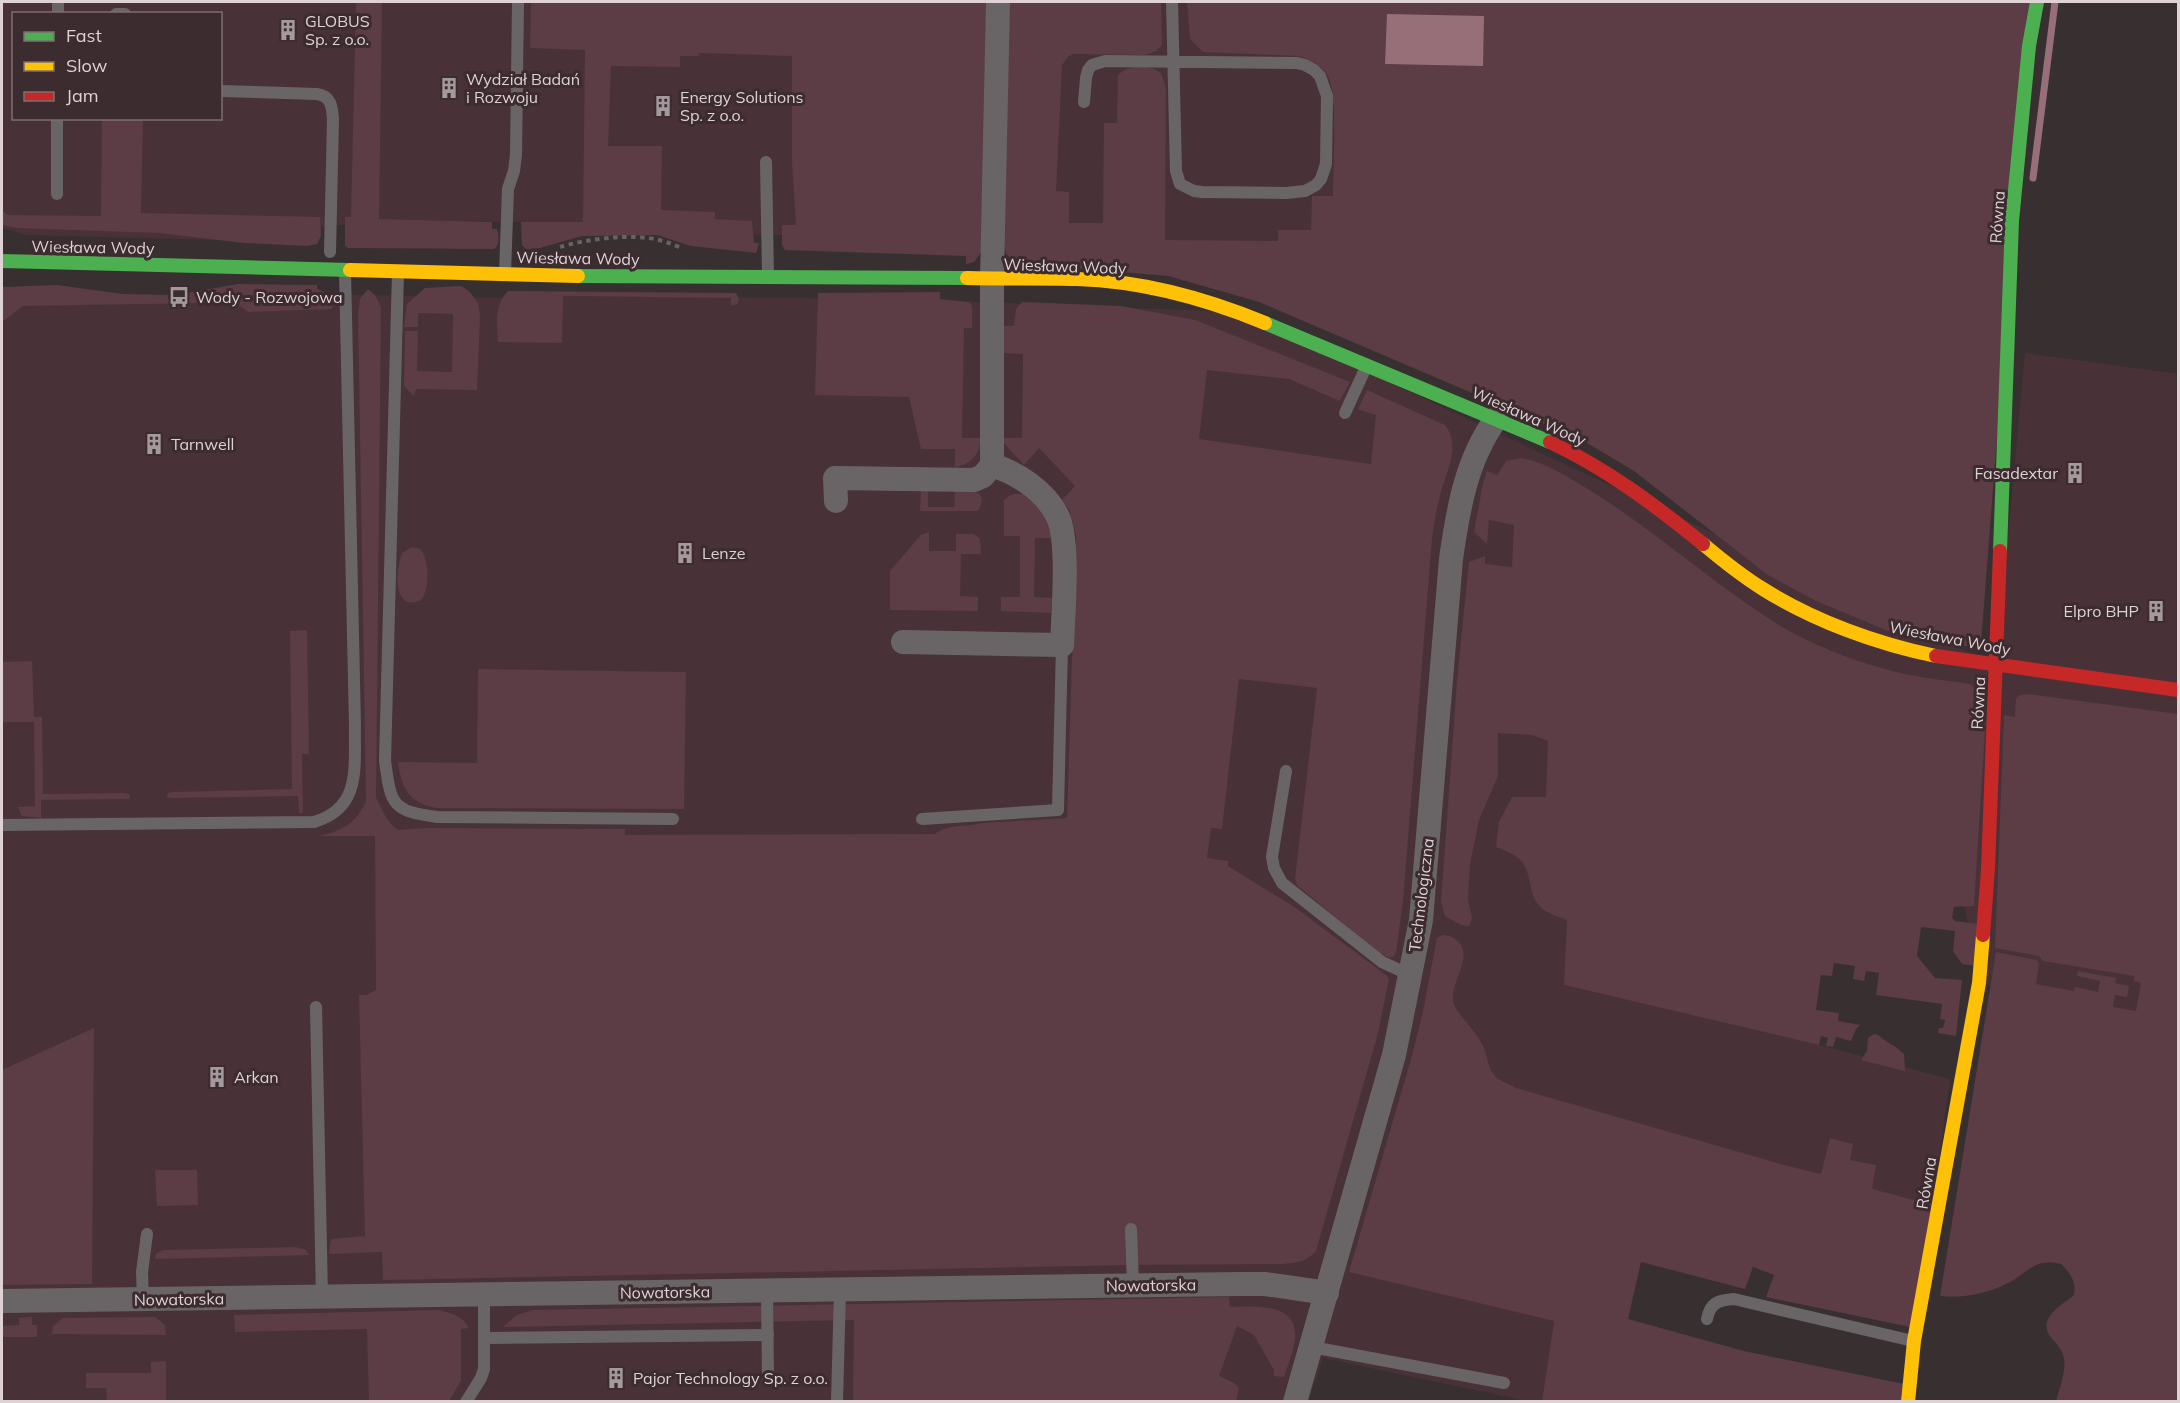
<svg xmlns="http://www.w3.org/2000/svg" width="2180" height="1403" font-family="Mulish,sans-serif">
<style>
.built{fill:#483237;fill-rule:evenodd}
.green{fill:#5c3c45}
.water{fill:#976f79}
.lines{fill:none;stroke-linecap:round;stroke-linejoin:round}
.stream{stroke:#976f79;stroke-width:7}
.path{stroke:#676263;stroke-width:4;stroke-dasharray:4.5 4.5;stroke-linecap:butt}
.lane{stroke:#696567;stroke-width:12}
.street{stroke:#696567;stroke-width:24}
.fast{stroke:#4caf50;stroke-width:14}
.slow{stroke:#ffc107;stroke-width:14}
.jam{stroke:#c62828;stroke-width:14}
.labels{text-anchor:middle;stroke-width:6;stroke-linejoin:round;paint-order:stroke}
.poi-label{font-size:16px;fill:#ded2d5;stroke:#3c2b2f;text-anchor:start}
.street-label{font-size:16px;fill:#ded2d5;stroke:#3c2b2f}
</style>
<rect width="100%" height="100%" fill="#382f31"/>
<g class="built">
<path d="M 2,2 L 981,2 L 977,238 L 713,234 L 691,224 L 379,220 L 219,240 L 27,235 L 2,228 ZM 14,14 L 220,14 L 220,118 L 14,118 Z"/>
<polygon points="1010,2 2039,2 1335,229 1258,257 1005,247"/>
<polygon points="232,292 501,298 563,296 898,299 1238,312 1996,665 2025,353 2178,374 2178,1024 1979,983 1961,887 1564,985 1819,1045 1950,1079 1933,1205 1479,1093 1554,1322 1542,1401 1527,1401 1323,1358 1308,1402 2,1401 2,301 189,300"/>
</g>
<g class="green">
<path d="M 356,2 L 382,2 L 379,219 L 492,222 L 492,229 L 497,229 C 499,236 500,245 494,249 L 348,248 L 345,246 L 345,217 L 351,217 Z"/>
<polygon points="531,2 987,2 982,251 974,262 966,264 966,256 785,250 782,245 782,225 796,225 792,162 792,56 699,53 699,56 680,56 680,67 611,66 608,146 662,146 661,210 715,212 715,219 752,221 754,243 759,243 756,253 691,246 657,235 582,236 540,248 526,249 522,245 521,222 583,222 585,50 530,48"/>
<path d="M 1006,2 L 1161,2 L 1162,45 L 1156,51 L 1145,55 L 1073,54 L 1068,57 L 1062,65 L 1056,191 L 1069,192 L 1069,223 L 1103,223 L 1104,123 L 1117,123 L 1118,75 C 1129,64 1149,64 1161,73 L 1166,88 L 1165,240 L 1278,241 L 1278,230 L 1311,230 L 1312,196 L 1333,196 C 1333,171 1338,95 1328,76 C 1321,65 1310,59 1298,56 L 1203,52 L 1190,39 L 1187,2 L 2031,2 L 1981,643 L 1975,648 L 1888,631 L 1814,600 L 1768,575 L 1634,471 L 1582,440 L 1259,302 L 1168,276 L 1016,263 L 1006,254 L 1005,247 Z"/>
<polygon points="102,119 143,119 141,213 320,217 321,236 317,244 308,246 244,243 159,233 17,228 2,225 2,210 7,215 101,216"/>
<path d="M 238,284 L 317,285 L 317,289 C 327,292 334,299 332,309 L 248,312 L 230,298 L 203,303 L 23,306 L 2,322 L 2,287 L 57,285 L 123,294 L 168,295 L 168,299 L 184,299 L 186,293 Z"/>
<polygon points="461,286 469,291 478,303 480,316 477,390 416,389 414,396 404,386 405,331 418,331 417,371 452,372 453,314 418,313 418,327 404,327 407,304 425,288"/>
<path d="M 368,289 L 375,295 L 381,307 L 376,798 C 383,809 387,825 399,830 L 425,828 L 625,829 L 625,835 L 935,834 C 950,823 964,828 982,823 L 1067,818 L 1076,535 L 1069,509 L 1061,501 L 1075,486 L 1039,448 L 1024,465 L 1003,442 L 1003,438 L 1022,438 L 1023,354 L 1004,353 L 1004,326 L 1014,326 L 1016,309 L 1022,302 L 1121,306 L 1195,320 L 1350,382 L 1340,401 L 1289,379 L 1207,370 L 1199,439 L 1371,464 L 1376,415 L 1358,409 L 1367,390 L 1445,425 C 1462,447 1445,473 1440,496 C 1436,510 1434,525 1432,539 L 1403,901 L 1396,952 L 1394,956 L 1389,958 L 1374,949 L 1298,886 L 1295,879 L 1317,688 L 1239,679 L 1222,829 L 1211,828 L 1207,858 L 1228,861 L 1228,866 L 1296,908 L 1386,975 L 1389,979 L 1378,1033 L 1316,1251 C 1306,1262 1296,1263 1283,1264 L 1132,1265 L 383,1280 L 382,1252 L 329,1254 L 331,1239 L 365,1236 L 359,995 L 367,995 L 376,990 L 375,836 L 318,836 C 342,831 356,824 366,801 L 358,314 L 360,299 Z"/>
<path d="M 508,291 L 736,293 L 739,299 L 737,304 L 731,306 L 731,298 L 563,296 L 562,343 L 498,342 C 497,323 494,305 508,291 Z"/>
<path d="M 940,292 L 940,299 L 969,302 L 972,306 L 972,328 L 964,328 L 962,438 L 981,438 C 980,454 971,465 955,467 L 955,449 L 921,449 L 909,397 L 815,395 L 818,293 Z"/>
<path d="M 1521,458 C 1544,462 1564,475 1583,486 C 1648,525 1705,577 1768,618 C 1808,645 1873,669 1921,677 C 1937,680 1954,681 1970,684 L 1975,689 L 1977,714 L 1986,715 L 1974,906 L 1954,907 L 1952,918 L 1955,921 L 1979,924 L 1976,966 L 1962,964 L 1953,951 L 1955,931 L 1921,927 L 1917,956 L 1935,978 L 1962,980 L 1956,1036 L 1938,1033 L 1939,1028 L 1943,1028 L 1945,1020 L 1940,1019 L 1942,1004 L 1876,995 L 1879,973 L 1866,971 L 1864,981 L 1853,979 L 1855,966 L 1834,963 L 1832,976 L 1821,975 L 1816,1010 L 1839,1013 L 1838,1021 L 1860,1025 L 1856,1029 L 1851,1041 L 1836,1037 L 1833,1047 L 1826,1046 L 1828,1038 L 1821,1036 L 1819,1045 L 1564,985 L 1567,920 C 1557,916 1544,913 1538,904 C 1534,900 1532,892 1531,887 C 1525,860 1522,857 1496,847 L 1499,822 L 1512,797 L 1546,797 L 1548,741 L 1532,735 L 1498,733 L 1498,776 L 1479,820 L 1470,864 L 1468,900 L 1472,918 L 1469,926 L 1461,925 L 1445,916 L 1441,901 L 1457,681 L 1469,562 L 1485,556 L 1485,564 L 1512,567 L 1514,525 L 1489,520 L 1487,544 L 1474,532 L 1483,483 L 1487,471 L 1497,475 L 1506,461 Z"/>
<path d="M 955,489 C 969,490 991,490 978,511 L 920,511 L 921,490 L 928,491 L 928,507 L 954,507 Z"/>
<polygon points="1014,494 1023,494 1027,497 1049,517 1053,538 1035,538 1034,597 1052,598 1051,613 1001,611 1001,597 1020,597 1020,536 1004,536 1004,500 1009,496"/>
<polygon points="929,532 929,551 956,551 956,534 974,534 980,539 981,554 961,554 960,596 978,597 978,611 890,610 890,571 921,535"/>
<path d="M 412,547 L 421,549 C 429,561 430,589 421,600 C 392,614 395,567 403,552 Z"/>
<polygon points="307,630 309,754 302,754 303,813 299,813 298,796 167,798 168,793 172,792 292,789 290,631"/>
<polygon points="32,661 34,717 42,717 43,794 124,793 129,794 130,799 41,800 41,818 22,816 18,807 35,806 34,722 2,722 2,662"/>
<path d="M 478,669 L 686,672 L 684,809 L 436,808 C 408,802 402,789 398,762 L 477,763 Z"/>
<path d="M 2028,694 L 2178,714 L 2178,1401 L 2056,1401 C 2059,1389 2066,1372 2064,1359 C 2063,1351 2058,1345 2052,1339 C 2035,1319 2061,1306 2074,1295 C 2076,1281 2071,1274 2061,1264 C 2034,1258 2030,1271 2010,1282 C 1990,1293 1962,1299 1940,1296 L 1996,952 L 2037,960 L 2039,964 L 2036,984 L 2074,991 L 2075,987 L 2098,992 L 2100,981 L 2077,976 L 2078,971 L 2116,978 L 2115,983 L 2129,986 L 2127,997 L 2115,995 L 2113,1007 L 2136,1011 L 2141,983 L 2134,981 L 2134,976 L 2043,961 L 2039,956 L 1995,948 L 2004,715 L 2015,717 L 2016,699 L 2020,695 Z"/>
<path d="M 1443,935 C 1448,935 1451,936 1455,939 C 1478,955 1447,983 1454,1004 C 1457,1013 1475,1031 1481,1042 C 1488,1053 1486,1066 1495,1076 C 1500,1081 1509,1084 1516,1088 L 1788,1166 L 1821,1174 L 1830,1138 L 1853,1144 L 1850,1160 L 1876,1165 L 1872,1189 L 1933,1205 L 1910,1327 L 1766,1297 L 1774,1275 L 1753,1267 L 1745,1289 L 1641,1262 L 1628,1319 L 1744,1351 L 1904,1384 L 1902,1401 L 1542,1401 L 1554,1321 L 1349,1272 L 1411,1059 L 1422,1016 L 1437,938 Z"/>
<polygon points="94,1028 92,1284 2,1285 2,1070"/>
<path d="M 1874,1034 L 1878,1035 C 1886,1042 1896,1046 1904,1054 L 1905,1071 L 1861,1060 L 1867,1051 L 1868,1038 Z"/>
<polygon points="155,1170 197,1170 198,1205 157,1206"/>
<polygon points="296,1247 306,1250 309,1255 155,1259 156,1254 163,1250"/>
<path d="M 1229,1297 L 1230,1307 C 1258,1306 1303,1302 1294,1345 C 1292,1356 1287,1367 1284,1377 L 1274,1376 L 1274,1370 L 1254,1335 L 1237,1326 L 1219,1376 L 1234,1383 L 1239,1388 L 1236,1401 L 853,1402 L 854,1320 L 503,1327 L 517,1315 L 533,1310 Z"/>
<path d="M 439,1310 C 451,1313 463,1316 469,1328 L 461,1329 L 461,1381 L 449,1401 L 369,1401 L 367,1329 L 235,1332 L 234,1315 Z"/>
<polygon points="32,1317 32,1325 37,1325 37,1337 2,1337 2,1326 19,1325 19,1318"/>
<polygon points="155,1317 165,1325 166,1335 52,1334 53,1326 63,1318"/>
<polygon points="166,1361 166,1401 107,1401 106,1388 86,1388 86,1373 151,1373 151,1362"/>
</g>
<polygon class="water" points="1387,14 1484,16 1483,66 1385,64"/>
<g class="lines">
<polyline class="stream" points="2033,178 2055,2"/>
<path class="path" d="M 560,247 C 587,239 631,233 659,240 C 667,242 674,245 682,248"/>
<g class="lane">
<polyline points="58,14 58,2"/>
<polyline points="116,14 125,14"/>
<path d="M 220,91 L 317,94 C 331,96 332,106 333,119 L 330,252"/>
<polyline points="1084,102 1086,78 1088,70 1092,65 1105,61 1297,63 1305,65 1314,70 1320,76 1327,96 1326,164 1321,179 1316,185 1305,191 1286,193 1202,192 1194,191 1180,184 1176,171 1172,2"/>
<polyline points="766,162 768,276"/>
<polyline points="57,194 57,118"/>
<path d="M 398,272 L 385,761 C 391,804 391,811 437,817 L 673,819"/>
<polyline points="505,273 508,189 514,171 516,155 518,2"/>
<polyline points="1345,413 1367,365"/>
<polyline points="1286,771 1272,857 1274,868 1282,883 1382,962 1410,975"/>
<polyline points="922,819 1058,810 1062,645"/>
<path d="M 2,825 L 314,822 C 362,808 354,767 355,726 L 345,271"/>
<polyline points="316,1007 322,1297"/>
<polyline points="1131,1229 1133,1285"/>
<polyline points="767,1291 768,1379"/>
<polyline points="143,1299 142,1272 147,1234"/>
<path d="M 1707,1319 C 1710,1303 1718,1300 1734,1299 L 1913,1341"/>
<polyline points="485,1338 768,1335"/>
<polyline points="1312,1347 1504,1383"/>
<polyline points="466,1402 481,1378 484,1369 484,1295"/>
<polyline points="837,1402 840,1290"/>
</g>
<g class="street">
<polyline points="836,501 835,478 974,480 983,476 992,465 992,279 998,2"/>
<path d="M 903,642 L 1062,645 C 1063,615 1070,539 1057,515 C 1044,490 1017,473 992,465"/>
<polyline points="2,1301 1240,1284 1265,1284 1327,1293"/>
<path d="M 1295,1402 L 1394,1055 L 1421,920 L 1451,559 C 1458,510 1466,460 1496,419"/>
</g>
<g class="fast">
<polyline points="2,261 350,270"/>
<polyline points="578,276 967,278"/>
<polyline points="1265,323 1550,442"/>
<polyline points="2000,551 2012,221 2029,46 2037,2"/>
</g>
<g class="slow">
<polyline points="350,270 578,276"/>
<path d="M 967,278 C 1004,279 1041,278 1077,279 C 1141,281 1207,299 1265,323"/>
<path d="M 1703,544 C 1722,560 1742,576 1763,589 C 1814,621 1877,644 1936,656"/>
<polyline points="1908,1402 1914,1341 1979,983 1983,935"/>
</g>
<g class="jam">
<path d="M 1550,442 C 1607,469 1655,505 1703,544"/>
<polyline points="1936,656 2178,690"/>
<polyline points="1983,935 1988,869 2000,551"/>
</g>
</g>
<defs>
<symbol id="building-bare" viewBox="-9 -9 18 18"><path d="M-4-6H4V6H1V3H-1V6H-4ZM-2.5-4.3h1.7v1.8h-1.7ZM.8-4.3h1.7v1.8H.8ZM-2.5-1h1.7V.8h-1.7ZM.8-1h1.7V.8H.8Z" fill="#a4999c" stroke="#3c2b2f" stroke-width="2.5" paint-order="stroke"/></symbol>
<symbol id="bus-bare" viewBox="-9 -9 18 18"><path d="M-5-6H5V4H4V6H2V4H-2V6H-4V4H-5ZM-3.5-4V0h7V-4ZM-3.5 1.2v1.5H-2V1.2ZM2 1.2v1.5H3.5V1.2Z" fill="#a4999c" stroke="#3c2b2f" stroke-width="2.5" paint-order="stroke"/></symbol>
</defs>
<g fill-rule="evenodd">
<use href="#building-bare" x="273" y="15" width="30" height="30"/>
<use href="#building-bare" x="434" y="73" width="30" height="30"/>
<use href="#building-bare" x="648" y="91" width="30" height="30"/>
<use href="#bus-bare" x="164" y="282" width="30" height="30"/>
<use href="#building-bare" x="139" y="429" width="30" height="30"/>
<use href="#building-bare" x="2060" y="458" width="30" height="30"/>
<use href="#building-bare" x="670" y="538" width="30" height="30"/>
<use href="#building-bare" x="2141" y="596" width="30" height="30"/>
<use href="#building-bare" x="202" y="1062" width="30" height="30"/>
<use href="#building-bare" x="601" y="1363" width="30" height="30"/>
</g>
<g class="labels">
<g class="poi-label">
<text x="305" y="27">GLOBUS<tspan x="305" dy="18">Sp. z o.o.</tspan></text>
<text x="466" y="85">Wydział Badań<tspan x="466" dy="18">i Rozwoju</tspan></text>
<text x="680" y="103">Energy Solutions<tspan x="680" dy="18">Sp. z o.o.</tspan></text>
<text x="196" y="303">Wody - Rozwojowa</text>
<text x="171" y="450">Tarnwell</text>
<text x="2058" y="479" text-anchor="end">Fasadextar</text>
<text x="702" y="559">Lenze</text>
<text x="2139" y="617" text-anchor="end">Elpro BHP</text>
<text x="234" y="1083">Arkan</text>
<text x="633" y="1384">Pajor Technology Sp. z o.o.</text>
</g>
<g class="street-label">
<text transform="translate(1997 217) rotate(-86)" y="6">Równa</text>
<text transform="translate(93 247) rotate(1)" y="6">Wiesława Wody</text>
<text transform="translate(578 258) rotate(1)" y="6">Wiesława Wody</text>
<text transform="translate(1065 266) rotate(2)" y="6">Wiesława Wody</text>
<text transform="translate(1529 416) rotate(24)" y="6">Wiesława Wody</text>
<text transform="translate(1950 638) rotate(11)" y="6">Wiesława Wody</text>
<text transform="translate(1978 703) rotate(-87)" y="6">Równa</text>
<text transform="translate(1421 895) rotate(-83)" y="6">Technologiczna</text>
<text transform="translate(1926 1183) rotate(-80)" y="6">Równa</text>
<text transform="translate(1151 1285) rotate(-1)" y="6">Nowatorska</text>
<text transform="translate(665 1292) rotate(-1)" y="6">Nowatorska</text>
<text transform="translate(179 1299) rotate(-1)" y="6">Nowatorska</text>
</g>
</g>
<rect width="2180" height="1403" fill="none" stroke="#ded2d5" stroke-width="6"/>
<rect x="12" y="12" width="210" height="108" fill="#3c2b2f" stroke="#7d6e71" stroke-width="1.5"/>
<rect x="24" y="32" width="30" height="9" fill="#4caf50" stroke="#7d6e71" stroke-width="1.5"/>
<text x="66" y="42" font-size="18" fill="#ded2d5">Fast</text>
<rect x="24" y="62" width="30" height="9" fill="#ffc107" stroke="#7d6e71" stroke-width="1.5"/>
<text x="66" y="72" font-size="18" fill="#ded2d5">Slow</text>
<rect x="24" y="92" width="30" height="9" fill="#c62828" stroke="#7d6e71" stroke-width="1.5"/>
<text x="66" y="102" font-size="18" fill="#ded2d5">Jam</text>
</svg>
